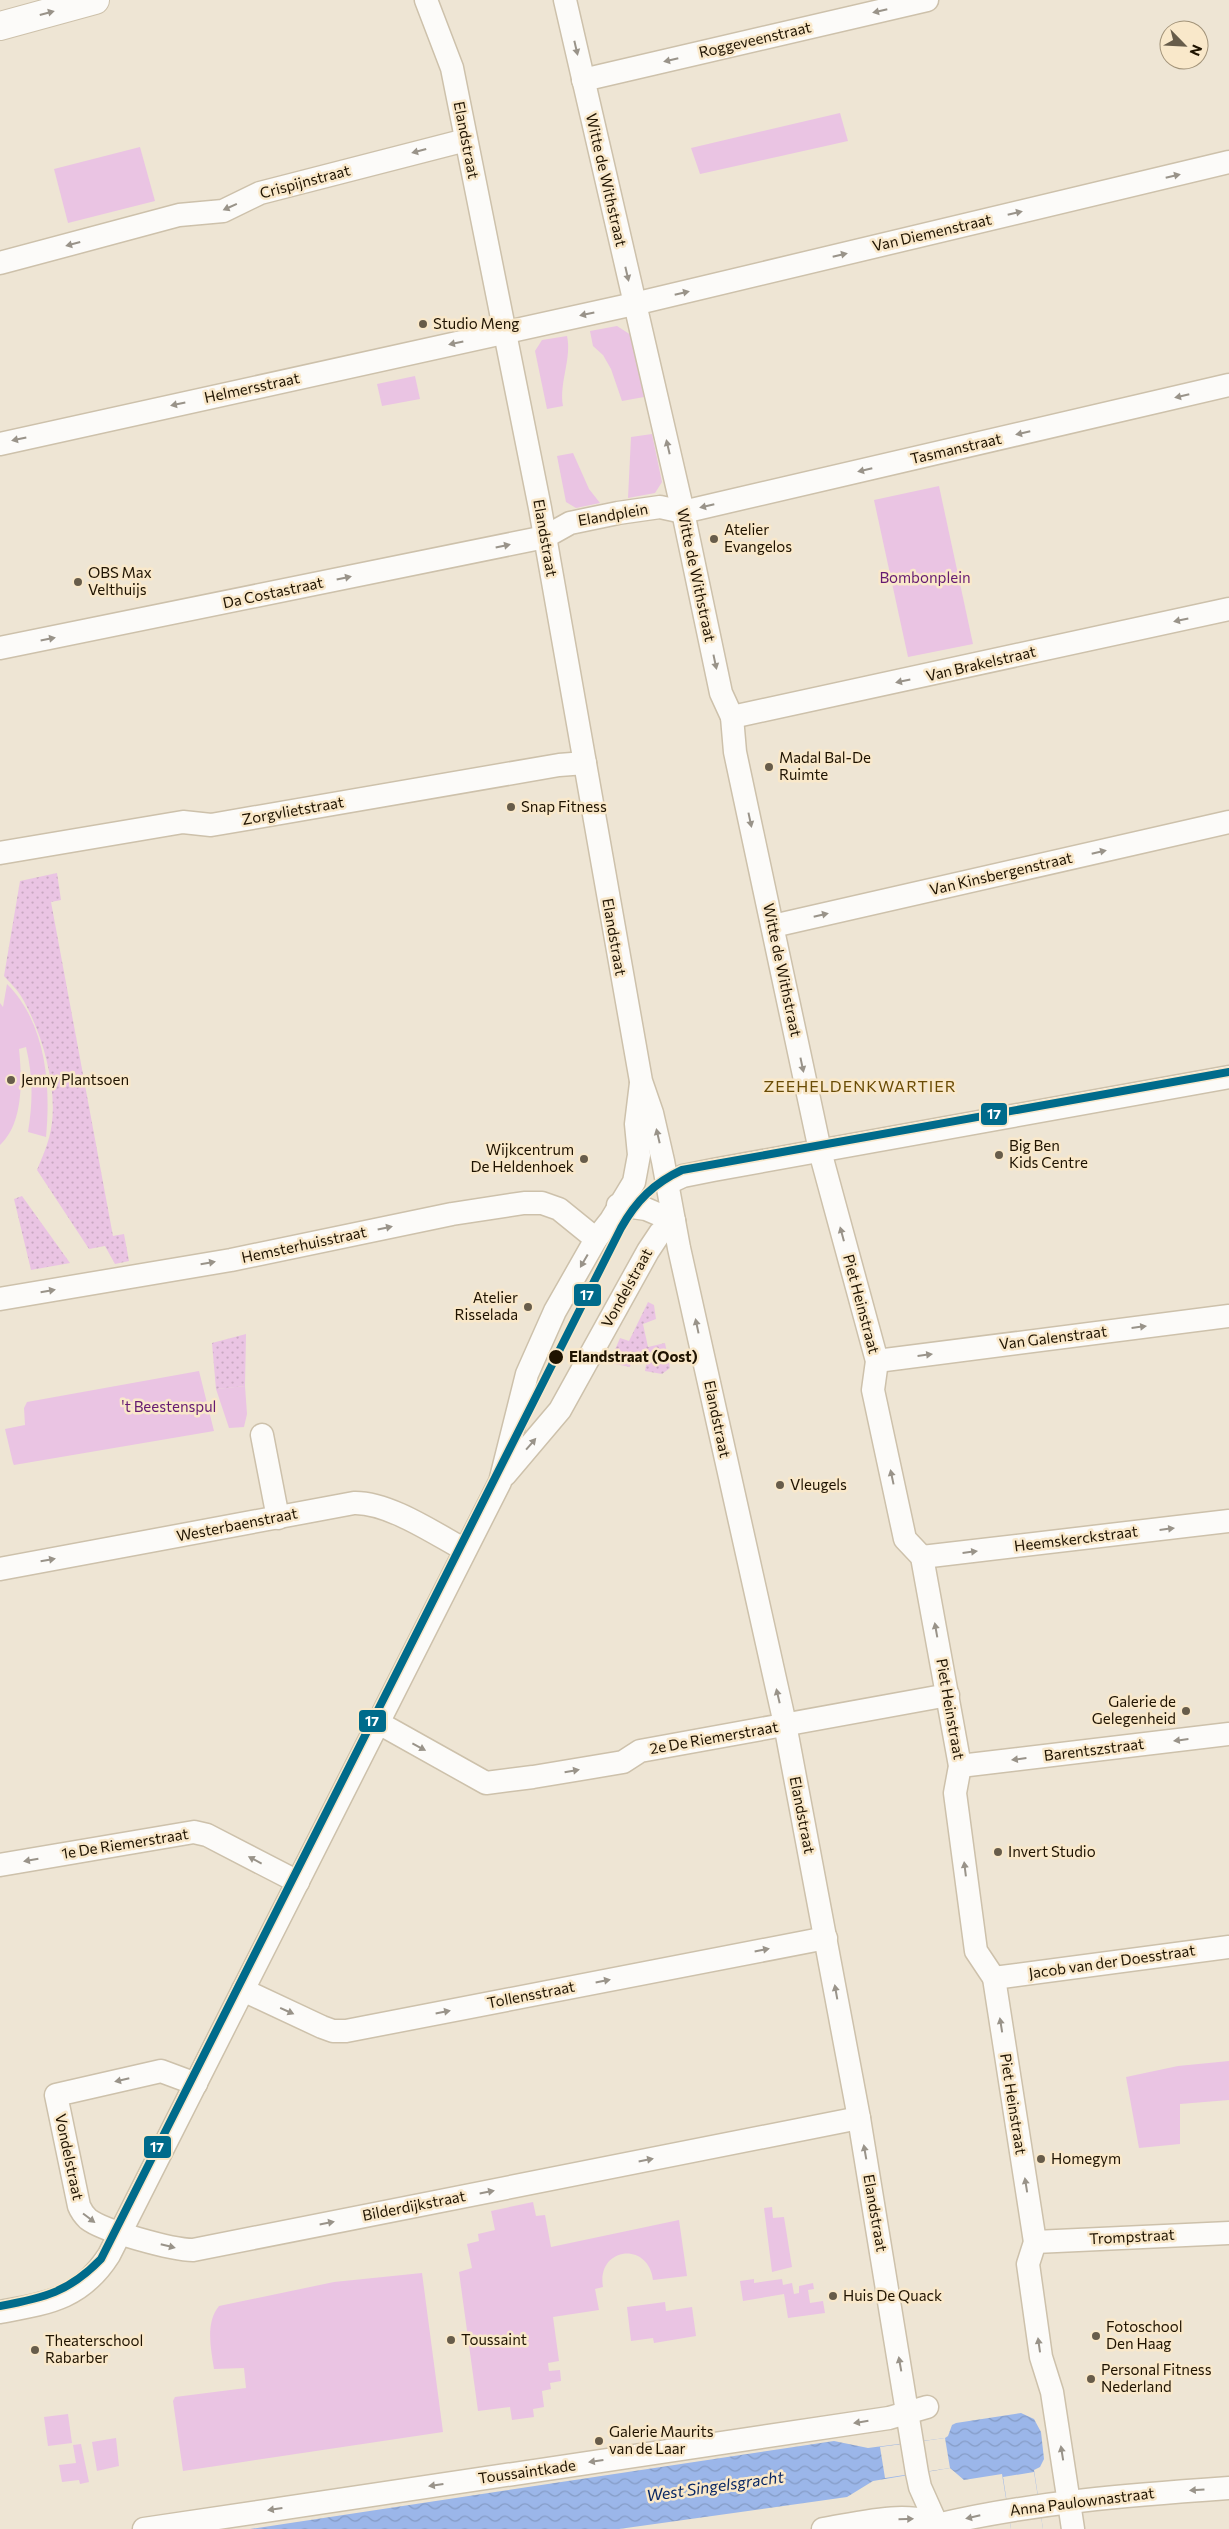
<svg xmlns="http://www.w3.org/2000/svg" width="1229" height="2529" font-family="Commissioner,sans-serif">
<style>
.grass{fill:url(#grass-dots)}
.green{fill:#eac4e3}
.water{fill:url(#water-waves)}
.pier{fill:#eee5d4}
.lines{fill:none;stroke-linecap:round;stroke-linejoin:round}
.minor-casing{stroke:#cdc1ab;stroke-width:25}
.major-casing{stroke:#cdc1ab;stroke-width:30}
.minor{stroke:#fcfbf9;stroke-width:22}
.major{stroke:#fcfbf9;stroke-width:28}
.tram-1-casing{stroke:#f9e8ca;stroke-width:11}
.tram-1{stroke:#006b8b;stroke-width:8}
.oneway{fill:#999389}
.poi-dot{fill:#675c4a;stroke:#f9e8ca;stroke-width:2}
.stop-dot{fill:#1f1300;stroke:#f9e8ca;stroke-width:2}
.labels{text-anchor:middle;stroke-width:5;stroke-linejoin:round;paint-order:stroke}
.street-label{font-size:15px;fill:#1f1300;stroke:#f9e8ca}
.poi-label{font-size:15px;fill:#1f1300;stroke:#f9e8ca;text-anchor:start}
.park-label{font-size:15px;fill:#651a71;stroke:#f9e8ca}
.stop-label{font-size:15px;font-weight:bold;fill:#1f1300;stroke:#f9e8ca;text-anchor:start}
.neighbourhood-label{font-size:16px;letter-spacing:1px;fill:#6a4c06;stroke:#f9e8ca}
.water-label{font-size:16px;font-style:italic;fill:#082764;stroke:#f9e8ca}
.line-badge{stroke:#f9e8ca;stroke-width:2}
.badge-label{font-size:14px;text-anchor:middle;font-weight:bold;fill:#fff}
</style>
<defs>
<pattern id="grass-dots" width="8" height="8" patternUnits="userSpaceOnUse" patternTransform="scale(1.25)"><rect width="8" height="8" fill="#eac4e3"/><path d="M2 2h.1M6 6h.1" fill="none" stroke="#c8a8c1" stroke-width="1.8" stroke-linecap="round"/></pattern>
<pattern id="water-waves" width="16" height="10" patternUnits="userSpaceOnUse" patternTransform="scale(1.25)"><rect width="16" height="10" fill="#9bb6e9"/><path d="M0 5q4-4 8 0t8 0" fill="none" stroke="#859cc6"/></pattern>
</defs>
<rect width="100%" height="100%" fill="#eee5d4"/>
<g class="grass">
<path d="M 57,873 L 61,900 L 51,902 L 113,1236 L 124,1234 L 129,1261 L 115,1264 L 105,1246 L 89,1249 L 37,1170 C 41,1160 46,1149 49,1138 C 61,1096 43,1033 21,996 C 17,989 9,982 4,976 L 20,881 Z"/>
<polygon points="22,1196 70,1263 31,1270 14,1199"/>
<polygon points="648,1302 654,1305 656,1319 643,1324 648,1347 665,1343 670,1368 662,1374 645,1371 647,1359 632,1357 630,1367 615,1364 611,1359 620,1338 629,1341"/>
<polygon points="246,1334 245,1386 216,1389 212,1343"/>
</g>
<g class="green">
<polygon points="840,113 848,141 700,174 691,148"/>
<polygon points="140,147 155,201 68,223 54,169"/>
<polygon points="617,326 631,335 644,397 622,401 611,369 603,355 593,346 590,331"/>
<path d="M 567,336 C 572,359 559,382 563,406 L 547,409 L 535,351 L 542,340 Z"/>
<polygon points="415,376 420,399 382,406 377,384"/>
<polygon points="652,434 662,482 655,493 628,498 631,437"/>
<polygon points="573,453 589,489 600,503 576,508 566,502 557,456"/>
<polygon points="939,486 973,644 908,657 874,500"/>
<path d="M 7,984 C 46,1023 51,1085 46,1137 L 28,1132 C 33,1102 33,1076 26,1047 L 19,1049 C 22,1078 24,1123 0,1145 L 0,1003 L 3,1007 Z"/>
<polygon points="199,1371 214,1431 14,1465 13,1463 5,1429 25,1425 24,1408 27,1402"/>
<polygon points="245,1386 247,1414 244,1427 229,1428 216,1389"/>
<polygon points="1229,2061 1229,2100 1180,2104 1180,2144 1139,2148 1126,2077 1178,2066"/>
<path d="M 533,2202 L 536,2216 L 545,2215 L 551,2247 L 679,2220 L 687,2276 L 653,2280 C 648,2240 596,2248 603,2287 L 595,2289 L 599,2310 L 553,2317 L 559,2361 L 548,2363 L 549,2371 L 560,2370 L 561,2381 L 550,2383 L 551,2389 L 542,2391 L 544,2407 L 533,2409 L 534,2417 L 512,2420 L 510,2407 L 478,2411 L 459,2272 L 472,2268 L 467,2244 L 479,2241 L 478,2234 L 495,2230 L 491,2211 Z"/>
<polygon points="772,2207 773,2218 784,2217 792,2267 772,2272 764,2208"/>
<path d="M 422,2273 L 443,2432 L 183,2471 L 173,2401 L 175,2397 L 246,2388 L 244,2368 L 214,2369 C 211,2349 205,2323 219,2306 L 334,2282 Z"/>
<polygon points="754,2279 754,2283 782,2279 783,2285 792,2283 794,2294 799,2293 799,2286 813,2283 814,2289 808,2290 810,2303 823,2301 825,2313 788,2318 784,2294 743,2301 740,2281"/>
<polygon points="665,2302 666,2311 692,2307 696,2336 654,2343 653,2338 631,2341 627,2307"/>
<polygon points="68,2414 72,2443 48,2446 44,2417"/>
<polygon points="116,2438 119,2466 97,2471 92,2442"/>
<polygon points="81,2444 89,2482 80,2484 79,2480 62,2482 59,2465 76,2463 73,2445"/>
</g>
<polygon class="water" points="1021,2413 1034,2419 1041,2432 1044,2459 1040,2467 1034,2470 1043,2529 1011,2529 1002,2474 964,2480 950,2468 873,2481 847,2497 619,2529 250,2529 834,2441 868,2448 945,2438 948,2436 952,2425 956,2423"/>
<g class="pier">
<polygon points="945,2438 950,2468 885,2478 880,2447"/>
<polygon points="1034,2472 1043,2529 1011,2529 1003,2477"/>
</g>
<g class="lines">
<defs>
<g id="minor">
<polyline points="426,0 452,68 540,508 641,1081 652,1113 663,1161 679,1248 785,1724 859,2118 917,2473 920,2487 937,2525"/>
<polyline points="565,0 683,512 721,693 732,717 735,752 821,1155 877,1361 873,1390 905,1539 922,1557 960,1766 955,1793 976,1951 994,1978 1035,2242 1028,2264 1041,2357 1052,2392 1073,2529"/>
<polyline points="583,80 927,0"/>
<polyline points="0,263 179,215 223,211 260,193 466,140"/>
<polyline points="0,444 634,304 1229,162"/>
<polyline points="0,648 545,537 570,523 618,513 660,507 683,512 1229,385"/>
<polyline points="732,717 1229,609"/>
<polyline points="0,853 183,822 211,825 559,765 585,763"/>
<polyline points="773,926 1229,822"/>
<polyline points="668,1183 683,1176 713,1170 1229,1077"/>
<polyline points="618,1205 646,1209 674,1221"/>
<polyline points="0,1299 231,1260 452,1214 524,1203 542,1203 559,1209 596,1239"/>
<polyline points="877,1361 1229,1316"/>
<polyline points="262,1435 278,1518"/>
<polyline points="505,1475 560,1410 648,1251 660,1233 674,1221"/>
<polyline points="922,1557 1229,1521"/>
<path d="M 0,1569 L 354,1503 C 388,1502 434,1533 465,1550"/>
<polyline points="377,1722 486,1783 533,1777 623,1762 640,1751 948,1695"/>
<polyline points="960,1766 1229,1734"/>
<polyline points="0,1865 194,1832 207,1835 298,1882"/>
<polyline points="994,1978 1229,1947"/>
<polyline points="243,1990 322,2027 333,2031 346,2031 826,1938"/>
<path d="M 196,2084 L 161,2071 L 56,2095 L 79,2206 C 81,2211 84,2215 88,2219 C 103,2231 173,2250 193,2250 L 859,2118"/>
<polyline points="1035,2242 1229,2233"/>
<path d="M 0,2312 C 48,2303 81,2299 109,2255 L 500,1482 L 527,1374 L 555,1311 L 596,1239 L 611,1220 L 634,1182 L 639,1155 L 636,1124 L 641,1083"/>
<path d="M 937,2525 C 1035,2502 1130,2495 1229,2488"/>
<polyline points="144,2529 889,2418 927,2407"/>
<path d="M 823,2529 C 855,2524 917,2507 942,2529"/>
</g>
<polyline id="major" points="0,26 95,0"/>
</defs>
<use href="#minor" class="minor-casing"/>
<use href="#major" class="major-casing"/>
<use href="#minor" class="minor"/>
<use href="#major" class="major"/>
<defs>
<path id="tram-1" d="M 0,2306 C 44,2298 69,2292 101,2259 L 621,1228 C 636,1201 654,1183 682,1170 L 1229,1072"/>
</defs>
<use href="#tram-1" class="tram-1-casing"/>
<use href="#tram-1" class="tram-1"/>
</g>
<defs><path id="oneway-solid" d="M-6-.8H1V-3.2L6.5 0L1 3.2V.8H-6Z" transform="scale(1.25)"/></defs>
<g class="oneway">
<use href="#oneway-solid" transform="translate(880 11) rotate(167)"/>
<use href="#oneway-solid" transform="translate(47 13) rotate(-15)"/>
<use href="#oneway-solid" transform="translate(576 48) rotate(77)"/>
<use href="#oneway-solid" transform="translate(671 60) rotate(167)"/>
<use href="#oneway-solid" transform="translate(419 151) rotate(165)"/>
<use href="#oneway-solid" transform="translate(1173 176) rotate(-13)"/>
<use href="#oneway-solid" transform="translate(230 207) rotate(156)"/>
<use href="#oneway-solid" transform="translate(1015 213) rotate(-13)"/>
<use href="#oneway-solid" transform="translate(73 244) rotate(165)"/>
<use href="#oneway-solid" transform="translate(840 255) rotate(-13)"/>
<use href="#oneway-solid" transform="translate(627 274) rotate(77)"/>
<use href="#oneway-solid" transform="translate(682 293) rotate(-13)"/>
<use href="#oneway-solid" transform="translate(587 314) rotate(168)"/>
<use href="#oneway-solid" transform="translate(456 343) rotate(168)"/>
<use href="#oneway-solid" transform="translate(1182 396) rotate(167)"/>
<use href="#oneway-solid" transform="translate(178 404) rotate(168)"/>
<use href="#oneway-solid" transform="translate(1023 433) rotate(167)"/>
<use href="#oneway-solid" transform="translate(19 439) rotate(168)"/>
<use href="#oneway-solid" transform="translate(668 447) rotate(-103)"/>
<use href="#oneway-solid" transform="translate(865 470) rotate(167)"/>
<use href="#oneway-solid" transform="translate(707 506) rotate(167)"/>
<use href="#oneway-solid" transform="translate(503 546) rotate(-12)"/>
<use href="#oneway-solid" transform="translate(344 578) rotate(-12)"/>
<use href="#oneway-solid" transform="translate(1181 620) rotate(168)"/>
<use href="#oneway-solid" transform="translate(48 639) rotate(-11)"/>
<use href="#oneway-solid" transform="translate(715 662) rotate(78)"/>
<use href="#oneway-solid" transform="translate(903 681) rotate(168)"/>
<use href="#oneway-solid" transform="translate(750 820) rotate(78)"/>
<use href="#oneway-solid" transform="translate(1099 852) rotate(-13)"/>
<use href="#oneway-solid" transform="translate(821 915) rotate(-13)"/>
<use href="#oneway-solid" transform="translate(802 1065) rotate(78)"/>
<use href="#oneway-solid" transform="translate(658 1136) rotate(-103)"/>
<use href="#oneway-solid" transform="translate(385 1228) rotate(-12)"/>
<use href="#oneway-solid" transform="translate(842 1234) rotate(-105)"/>
<use href="#oneway-solid" transform="translate(584 1261) rotate(120)"/>
<use href="#oneway-solid" transform="translate(208 1263) rotate(-10)"/>
<use href="#oneway-solid" transform="translate(48 1291) rotate(-10)"/>
<use href="#oneway-solid" transform="translate(697 1326) rotate(-102)"/>
<use href="#oneway-solid" transform="translate(1139 1327) rotate(-7)"/>
<use href="#oneway-solid" transform="translate(925 1355) rotate(-7)"/>
<use href="#oneway-solid" transform="translate(531 1444) rotate(-49)"/>
<use href="#oneway-solid" transform="translate(892 1477) rotate(-102)"/>
<use href="#oneway-solid" transform="translate(1167 1529) rotate(-7)"/>
<use href="#oneway-solid" transform="translate(970 1552) rotate(-7)"/>
<use href="#oneway-solid" transform="translate(48 1560) rotate(-10)"/>
<use href="#oneway-solid" transform="translate(936 1630) rotate(-100)"/>
<use href="#oneway-solid" transform="translate(778 1696) rotate(-103)"/>
<use href="#oneway-solid" transform="translate(1181 1740) rotate(173)"/>
<use href="#oneway-solid" transform="translate(419 1747) rotate(28)"/>
<use href="#oneway-solid" transform="translate(1019 1759) rotate(173)"/>
<use href="#oneway-solid" transform="translate(572 1771) rotate(-10)"/>
<use href="#oneway-solid" transform="translate(31 1860) rotate(170)"/>
<use href="#oneway-solid" transform="translate(255 1860) rotate(-152)"/>
<use href="#oneway-solid" transform="translate(965 1869) rotate(-97)"/>
<use href="#oneway-solid" transform="translate(762 1950) rotate(-11)"/>
<use href="#oneway-solid" transform="translate(603 1981) rotate(-11)"/>
<use href="#oneway-solid" transform="translate(836 1992) rotate(-100)"/>
<use href="#oneway-solid" transform="translate(287 2011) rotate(24)"/>
<use href="#oneway-solid" transform="translate(443 2012) rotate(-11)"/>
<use href="#oneway-solid" transform="translate(1001 2025) rotate(-99)"/>
<use href="#oneway-solid" transform="translate(122 2080) rotate(167)"/>
<use href="#oneway-solid" transform="translate(865 2152) rotate(-100)"/>
<use href="#oneway-solid" transform="translate(646 2160) rotate(-11)"/>
<use href="#oneway-solid" transform="translate(1026 2185) rotate(-99)"/>
<use href="#oneway-solid" transform="translate(487 2192) rotate(-11)"/>
<use href="#oneway-solid" transform="translate(89 2218) rotate(37)"/>
<use href="#oneway-solid" transform="translate(327 2223) rotate(-11)"/>
<use href="#oneway-solid" transform="translate(168 2246) rotate(14)"/>
<use href="#oneway-solid" transform="translate(1039 2345) rotate(-98)"/>
<use href="#oneway-solid" transform="translate(900 2364) rotate(-100)"/>
<use href="#oneway-solid" transform="translate(861 2422) rotate(171)"/>
<use href="#oneway-solid" transform="translate(1062 2453) rotate(-99)"/>
<use href="#oneway-solid" transform="translate(596 2461) rotate(172)"/>
<use href="#oneway-solid" transform="translate(436 2485) rotate(172)"/>
<use href="#oneway-solid" transform="translate(1197 2490) rotate(176)"/>
<use href="#oneway-solid" transform="translate(275 2509) rotate(172)"/>
<use href="#oneway-solid" transform="translate(973 2517) rotate(167)"/>
<use href="#oneway-solid" transform="translate(906 2519) rotate(-1)"/>
</g>
<g class="poi-dot">
<circle cx="423" cy="324" r="5"/>
<circle cx="714" cy="539" r="5"/>
<circle cx="78" cy="582" r="5"/>
<circle cx="769" cy="767" r="5"/>
<circle cx="511" cy="807" r="5"/>
<circle cx="11" cy="1080" r="5"/>
<circle cx="999" cy="1155" r="5"/>
<circle cx="584" cy="1159" r="5"/>
<circle cx="528" cy="1307" r="5"/>
<circle cx="780" cy="1485" r="5"/>
<circle cx="1186" cy="1711" r="5"/>
<circle cx="998" cy="1852" r="5"/>
<circle cx="1041" cy="2159" r="5"/>
<circle cx="833" cy="2296" r="5"/>
<circle cx="1096" cy="2336" r="5"/>
<circle cx="451" cy="2340" r="5"/>
<circle cx="35" cy="2350" r="5"/>
<circle cx="1091" cy="2379" r="5"/>
<circle cx="599" cy="2441" r="5"/>
</g>
<circle class="stop-dot" cx="556" cy="1357" r="8"/>
<g class="labels">
<g class="street-label">
<text transform="translate(755 40) rotate(-13)" y="5">Roggeveenstraat</text>
<text transform="translate(466 140) rotate(79)" y="5">Elandstraat</text>
<text transform="translate(606 180) rotate(77)" y="5">Witte de Withstraat</text>
<text transform="translate(305 182) rotate(-15)" y="5">Crispijnstraat</text>
<text transform="translate(932 233) rotate(-13)" y="5">Van Diemenstraat</text>
<text transform="translate(252 388) rotate(-12)" y="5">Helmersstraat</text>
<text transform="translate(956 449) rotate(-13)" y="5">Tasmanstraat</text>
<text transform="translate(613 515) rotate(-10)" y="5">Elandplein</text>
<text transform="translate(545 538) rotate(80)" y="5">Elandstraat</text>
<text transform="translate(696 575) rotate(78)" y="5">Witte de Withstraat</text>
<text transform="translate(273 593) rotate(-12)" y="5">Da Costastraat</text>
<text transform="translate(981 664) rotate(-13)" y="5">Van Brakelstraat</text>
<text transform="translate(293 811) rotate(-10)" y="5">Zorgvlietstraat</text>
<text transform="translate(1001 874) rotate(-13)" y="5">Van Kinsbergenstraat</text>
<text transform="translate(614 937) rotate(80)" y="5">Elandstraat</text>
<text transform="translate(782 970) rotate(78)" y="5">Witte de Withstraat</text>
<text transform="translate(304 1245) rotate(-12)" y="5">Hemsterhuisstraat</text>
<text transform="translate(627 1288) rotate(-61)" y="5">Vondelstraat</text>
<text transform="translate(861 1304) rotate(75)" y="5">Piet Heinstraat</text>
<text transform="translate(1053 1338) rotate(-7)" y="5">Van Galenstraat</text>
<text transform="translate(717 1419) rotate(78)" y="5">Elandstraat</text>
<text transform="translate(237 1525) rotate(-11)" y="5">Westerbaenstraat</text>
<text transform="translate(1076 1539) rotate(-7)" y="5">Heemskerckstraat</text>
<text transform="translate(950 1709) rotate(80)" y="5">Piet Heinstraat</text>
<text transform="translate(714 1738) rotate(-10)" y="5">2e De Riemerstraat</text>
<text transform="translate(1094 1750) rotate(-7)" y="5">Barentszstraat</text>
<text transform="translate(802 1815) rotate(79)" y="5">Elandstraat</text>
<text transform="translate(125 1844) rotate(-9)" y="5">1e De Riemerstraat</text>
<text transform="translate(1112 1962) rotate(-8)" y="5">Jacob van der Doesstraat</text>
<text transform="translate(531 1995) rotate(-11)" y="5">Tollensstraat</text>
<text transform="translate(1013 2104) rotate(81)" y="5">Piet Heinstraat</text>
<text transform="translate(69 2157) rotate(78)" y="5">Vondelstraat</text>
<text transform="translate(414 2206) rotate(-11)" y="5">Bilderdijkstraat</text>
<text transform="translate(875 2213) rotate(80)" y="5">Elandstraat</text>
<text transform="translate(1132 2237) rotate(-3)" y="5">Trompstraat</text>
<text transform="translate(527 2472) rotate(-8)" y="5">Toussaintkade</text>
<text transform="translate(1082 2502) rotate(-7)" y="5">Anna Paulownastraat</text>
</g>
<g class="poi-label">
<text x="433" y="329">Studio Meng</text>
<text x="724" y="535">Atelier<tspan x="724" dy="17">Evangelos</tspan></text>
<text x="88" y="578">OBS Max<tspan x="88" dy="17">Velthuijs</tspan></text>
<text x="779" y="763">Madal Bal-De<tspan x="779" dy="17">Ruimte</tspan></text>
<text x="521" y="812">Snap Fitness</text>
<text x="21" y="1085">Jenny Plantsoen</text>
<text x="1009" y="1151">Big Ben<tspan x="1009" dy="17">Kids Centre</tspan></text>
<text x="574" y="1155" text-anchor="end">Wijkcentrum<tspan x="574" dy="17">De Heldenhoek</tspan></text>
<text x="518" y="1303" text-anchor="end">Atelier<tspan x="518" dy="17">Risselada</tspan></text>
<text x="790" y="1490">Vleugels</text>
<text x="1176" y="1707" text-anchor="end">Galerie de<tspan x="1176" dy="17">Gelegenheid</tspan></text>
<text x="1008" y="1857">Invert Studio</text>
<text x="1051" y="2164">Homegym</text>
<text x="843" y="2301">Huis De Quack</text>
<text x="1106" y="2332">Fotoschool<tspan x="1106" dy="17">Den Haag</tspan></text>
<text x="461" y="2345">Toussaint</text>
<text x="45" y="2346">Theaterschool<tspan x="45" dy="17">Rabarber</tspan></text>
<text x="1101" y="2375">Personal Fitness<tspan x="1101" dy="17">Nederland</tspan></text>
<text x="609" y="2437">Galerie Maurits<tspan x="609" dy="17">van de Laar</tspan></text>
</g>
<g class="park-label">
<text x="925" y="583">Bombonplein</text>
<text x="169" y="1412">'t Beestenspul</text>
</g>
<g class="stop-label">
<text x="569" y="1362">Elandstraat (Oost)</text>
</g>
<g class="neighbourhood-label">
<text x="860" y="1092">ZEEHELDENKWARTIER</text>
</g>
<g class="water-label">
<text transform="translate(715 2486) rotate(-8)" y="6">West Singelsgracht</text>
</g>
</g>
<g class="line-badge">
<rect x="980" y="1102" width="28" height="24" rx="5" fill="#006b8b"/>
<rect x="573" y="1283" width="29" height="24" rx="5" fill="#006b8b"/>
<rect x="358" y="1709" width="29" height="24" rx="5" fill="#006b8b"/>
<rect x="143" y="2135" width="29" height="24" rx="5" fill="#006b8b"/>
</g>
<g class="badge-label">
<text x="994" y="1119">17</text>
<text x="587" y="1300">17</text>
<text x="372" y="1726">17</text>
<text x="157" y="2152">17</text>
</g>
<g transform="translate(1184 45) rotate(114)"><circle r="24" fill="#f9e8ca" stroke="#a29379"/>
<path d="M0-4L9 19L0 12L-9 19Z" fill="#675c4a"/>
<text y="-8" font-size="14" font-weight="bold" text-anchor="middle" fill="#1f1300">N</text>
</g>
</svg>
